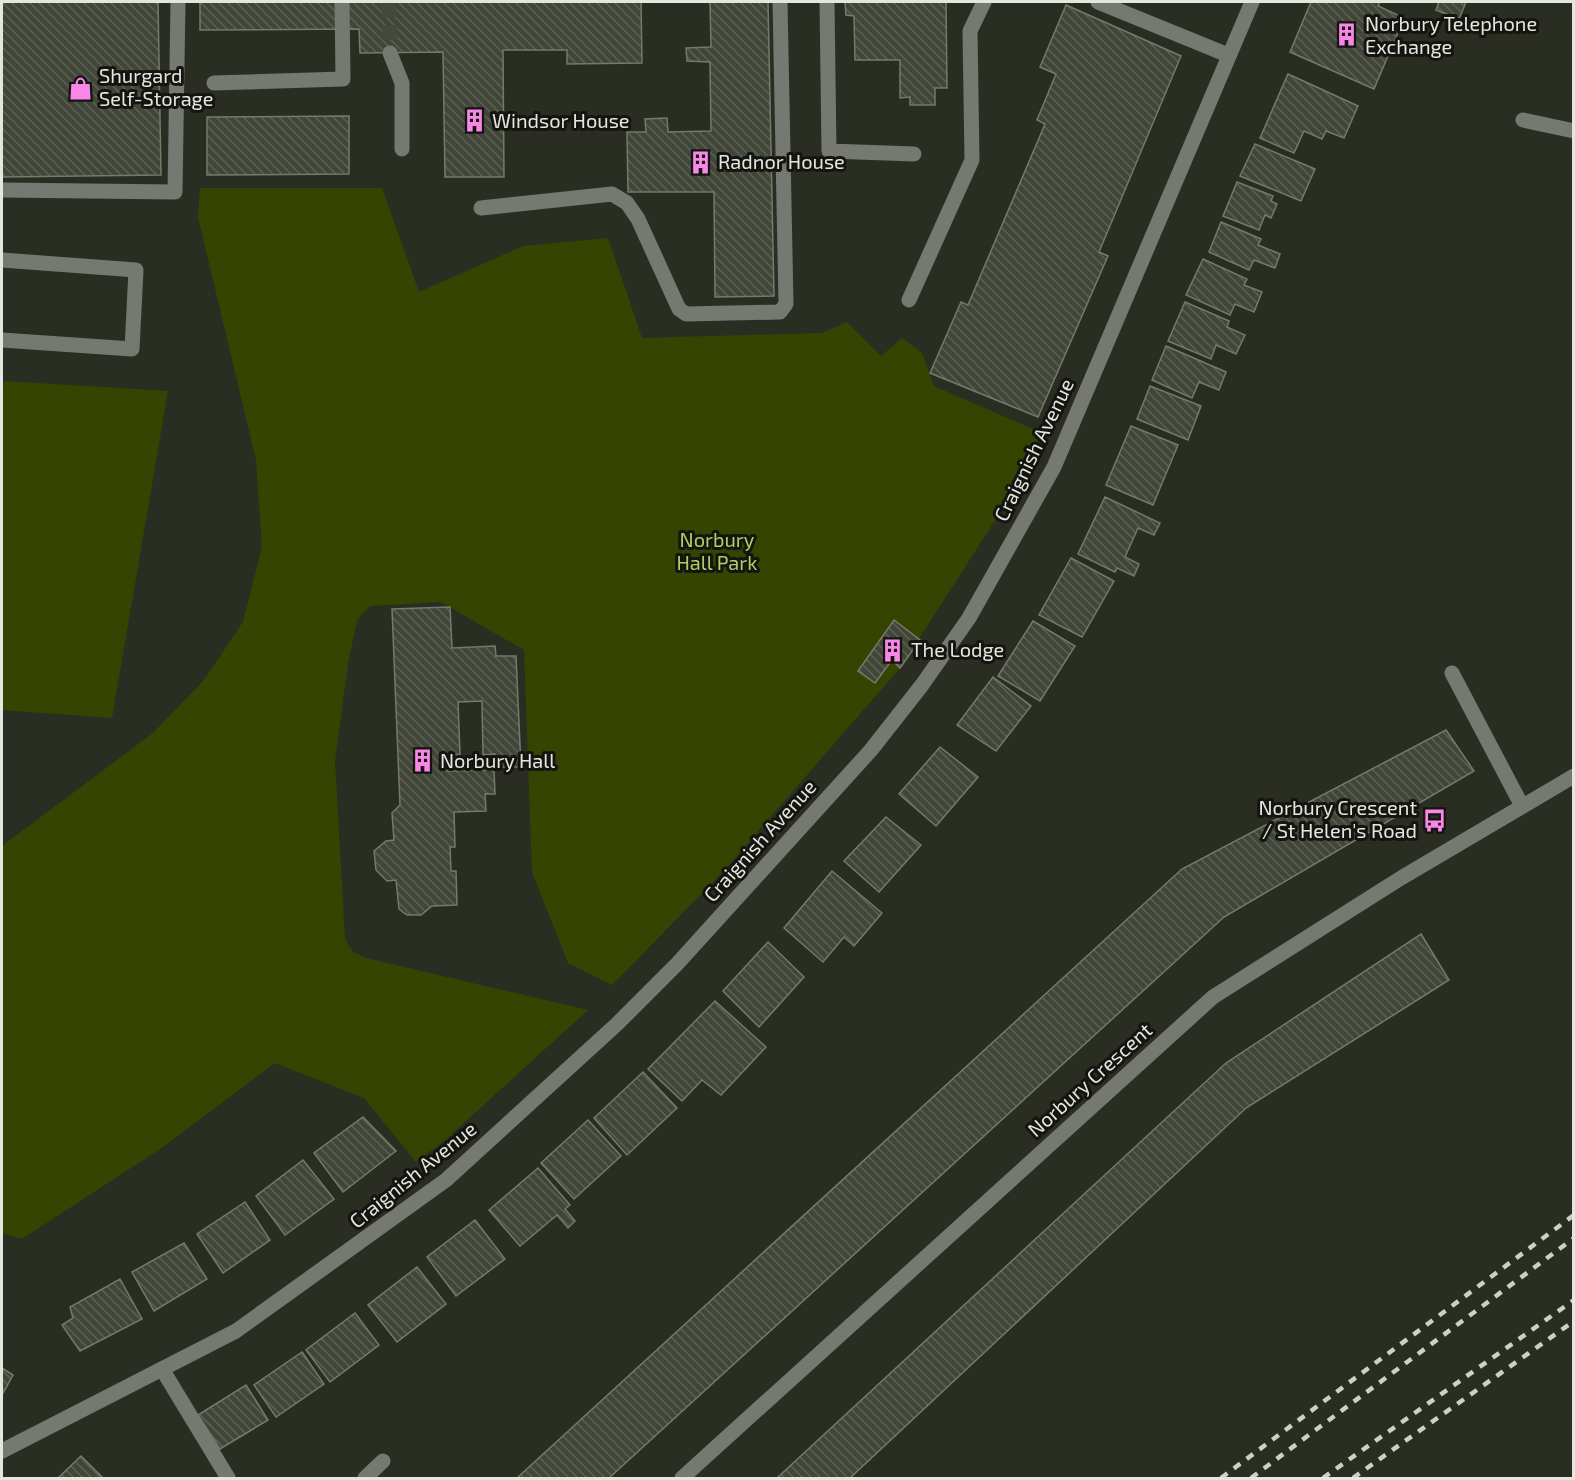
<svg xmlns="http://www.w3.org/2000/svg" width="1575" height="1480" font-family="'Exo 2',sans-serif">
<style>
.green{fill:#354501}
.building{fill:url(#building-back-hatch);stroke:#767a6d;stroke-width:1.5}
.lines{fill:none;stroke-linecap:round;stroke-linejoin:round}
.minor-tunnel{stroke:#464a3e;stroke-width:15;stroke-dasharray:15 8;stroke-linecap:butt}
.minor{stroke:#767872;stroke-width:15}
.rail{stroke:#ccd0c7;stroke-width:4.5;stroke-dasharray:8 8;stroke-linecap:butt}
.labels{text-anchor:middle;stroke-width:6;stroke-linejoin:round;paint-order:stroke}
.poi-label{font-size:20px;fill:#e4e7df;stroke:#141510;text-anchor:start}
.street-label{font-size:20px;fill:#e4e7df;stroke:#141510}
.park-label{font-size:20px;fill:#b0cf62;stroke:#141510}
</style>
<defs>
<pattern id="building-back-hatch" width="6" height="6" patternUnits="userSpaceOnUse" patternTransform="scale(1.5)"><rect width="6" height="6" fill="#414639"/><path d="M-1 5l2 2M0 0l6 6M5-1l2 2" fill="none" stroke="#5c6155"/></pattern>
</defs>
<rect width="100%" height="100%" fill="#2a2e22"/>
<g class="green">
<polygon points="200,188 382,188 419,292 523,246 608,238 642,338 822,333 847,322 881,356 902,338 922,353 934,386 1042,433 1003,508 900,668 720,875 612,985 568,963 532,872 524,650 441,602 370,606 357,620 348,664 335,761 345,939 353,952 366,958 588,1010 444,1141 416,1162 364,1098 275,1063 163,1147 22,1239 2,1233 2,846 153,733 204,680 243,622 262,547 256,460 198,217"/>
<polygon points="4,381 168,391 112,718 2,710 2,398"/>
</g>
<g class="building">
<polygon points="2,2 158,2 161,175 2,177"/>
<polygon points="200,2 641,2 642,63 567,64 567,50 503,50 504,177 445,177 443,52 360,53 359,29 200,30"/>
<polygon points="710,2 768,2 774,296 715,297 714,192 628,192 627,132 646,132 645,119 667,118 668,132 711,131 710,62 687,61 686,48 711,47"/>
<polygon points="845,2 946,2 947,88 935,88 935,105 910,105 910,97 900,98 900,60 855,60 854,16 846,15"/>
<polygon points="1311,2 1380,2 1378,6 1404,18 1374,89 1290,52"/>
<polygon points="1439,2 1466,2 1459,19 1436,10"/>
<polygon points="1066,5 1181,56 1099,252 1108,256 1038,417 930,373 961,302 968,305 1045,124 1037,120 1056,74 1040,67"/>
<polygon points="1288,74 1358,106 1344,138 1326,131 1322,139 1304,131 1294,153 1260,138"/>
<polygon points="349,116 349,174 207,175 207,117"/>
<polygon points="1255,144 1315,169 1301,201 1240,176"/>
<polygon points="1237,182 1273,196 1271,201 1277,204 1271,218 1265,215 1259,230 1223,216"/>
<polygon points="1221,222 1261,239 1258,245 1280,254 1275,268 1254,260 1249,270 1209,252"/>
<polygon points="1203,259 1247,279 1244,285 1262,292 1254,312 1235,304 1230,315 1186,295"/>
<polygon points="1185,302 1229,321 1227,327 1245,335 1236,354 1216,345 1211,359 1168,341"/>
<polygon points="1166,346 1226,372 1219,390 1199,382 1192,398 1152,380"/>
<polygon points="1150,386 1201,406 1188,440 1137,419"/>
<polygon points="1131,426 1178,445 1153,505 1106,485"/>
<polygon points="1105,497 1160,523 1154,535 1138,528 1125,557 1139,564 1134,576 1117,568 1115,572 1078,554"/>
<polygon points="1071,558 1114,581 1082,637 1039,615"/>
<polygon points="450,607 452,648 495,646 496,656 516,656 521,767 500,767 495,754 483,755 482,701 458,702 460,755 447,755 447,771 494,770 495,794 485,794 486,811 454,812 455,847 450,847 451,871 456,871 457,905 432,906 421,915 407,915 399,909 396,880 387,881 376,870 374,851 386,841 394,840 392,813 400,805 392,609"/>
<polygon points="894,620 920,640 900,668 892,660 875,683 858,671"/>
<polygon points="1033,621 1075,646 1040,701 998,676"/>
<polygon points="993,677 1031,706 996,751 957,725"/>
<polygon points="1446,730 1474,771 1224,917 609,1478 517,1478 1182,869"/>
<polygon points="940,747 978,777 936,826 899,794"/>
<polygon points="886,817 921,845 879,892 844,861"/>
<polygon points="832,871 882,913 854,946 844,937 823,962 784,928"/>
<polygon points="1421,934 1449,980 1246,1108 850,1478 777,1478 1226,1063"/>
<polygon points="768,942 804,977 759,1027 723,991"/>
<polygon points="715,1001 766,1047 721,1095 702,1080 682,1101 648,1069"/>
<polygon points="643,1072 677,1108 627,1155 594,1118"/>
<polygon points="363,1117 396,1151 343,1192 314,1153"/>
<polygon points="588,1120 621,1156 574,1199 541,1163"/>
<polygon points="303,1160 334,1199 285,1235 256,1196"/>
<polygon points="538,1168 570,1205 565,1209 575,1221 568,1228 557,1215 520,1246 489,1210"/>
<polygon points="245,1202 270,1240 223,1273 197,1234"/>
<polygon points="475,1220 505,1259 456,1296 427,1257"/>
<polygon points="184,1243 207,1279 154,1311 132,1272"/>
<polygon points="417,1267 446,1304 397,1342 368,1305"/>
<polygon points="120,1279 142,1319 80,1351 62,1325 73,1318 70,1307"/>
<polygon points="355,1313 379,1345 330,1382 306,1350"/>
<polygon points="302,1352 324,1384 276,1417 254,1385"/>
<polygon points="2,1368 13,1375 2,1395"/>
<polygon points="246,1385 268,1420 220,1449 198,1415"/>
<polygon points="81,1456 103,1478 58,1478"/>
</g>
<g class="lines">
<polyline class="minor-tunnel" points="389,2 390,53"/>
<g class="minor">
<polyline points="827,2 829,151 914,154"/>
<polyline points="1098,2 1228,55"/>
<polyline points="390,53 402,83 402,149"/>
<polyline points="214,83 343,79 342,2"/>
<polyline points="1523,120 1574,131"/>
<polyline points="2,190 175,192 178,2"/>
<polyline points="481,208 612,194 627,203 638,219 679,309 686,314 780,312 786,304 780,2"/>
<polyline points="2,260 136,270 132,349 2,340"/>
<polyline points="909,300 972,160 970,31 984,2"/>
<polyline points="1452,673 1522,806"/>
<polyline points="162,1369 228,1478"/>
<polyline points="2,1451 236,1331 446,1180 617,1024 677,964 871,750 922,685 969,618 1054,467 1252,2"/>
<polyline points="365,1478 383,1461"/>
<polyline points="682,1478 1213,997 1401,878 1574,776"/>
</g>
<g class="rail">
<polyline points="1221,1478 1574,1215"/>
<polyline points="1251,1478 1574,1238"/>
<polyline points="1323,1478 1574,1300"/>
<polyline points="1353,1478 1574,1321"/>
</g>
</g>
<defs>
<symbol id="building-bare" viewBox="-9 -9 18 18"><path d="M-4-6H4V6H1V3H-1V6H-4ZM-2.5-4.3h1.7v1.8h-1.7ZM.8-4.3h1.7v1.8H.8ZM-2.5-1h1.7V.8h-1.7ZM.8-1h1.7V.8H.8Z" fill="#f987e8" stroke="#141510" stroke-width="2.5" paint-order="stroke"/></symbol>
<symbol id="shop-bare" viewBox="-9 -9 18 18"><path d="M-5-2.5h2.3a2.7 3.5 0 0 1 5.4 0H5L5.5 6h-11ZM-1.5-2.5h3a1.5 2.3 0 0 0-3 0Z" fill="#f987e8" stroke="#141510" stroke-width="2.5" paint-order="stroke"/></symbol>
<symbol id="bus-bare" viewBox="-9 -9 18 18"><path d="M-5-6H5V4H4V6H2V4H-2V6H-4V4H-5ZM-3.5-4V0h7V-4ZM-3.5 1.2v1.5H-2V1.2ZM2 1.2v1.5H3.5V1.2Z" fill="#f987e8" stroke="#141510" stroke-width="2.5" paint-order="stroke"/></symbol>
</defs>
<g fill-rule="evenodd">
<use href="#building-bare" x="1330" y="18" width="33" height="33"/>
<use href="#shop-bare" x="64" y="72" width="33" height="33"/>
<use href="#building-bare" x="458" y="104" width="33" height="33"/>
<use href="#building-bare" x="684" y="146" width="33" height="33"/>
<use href="#building-bare" x="876" y="634" width="33" height="33"/>
<use href="#building-bare" x="406" y="744" width="33" height="33"/>
<use href="#bus-bare" x="1418" y="804" width="33" height="33"/>
</g>
<g class="labels">
<g class="poi-label">
<text x="1365" y="31">Norbury Telephone<tspan x="1365" dy="23">Exchange</tspan></text>
<text x="99" y="83">Shurgard<tspan x="99" dy="23">Self-Storage</tspan></text>
<text x="492" y="128">Windsor House</text>
<text x="718" y="169">Radnor House</text>
<text x="911" y="657">The Lodge</text>
<text x="440" y="768">Norbury Hall</text>
<text x="1417" y="815" text-anchor="end">Norbury Crescent<tspan x="1417" dy="23">/ St Helen's Road</tspan></text>
</g>
<g class="street-label">
<text transform="translate(1034 450) rotate(-64)" y="7">Craignish Avenue</text>
<text transform="translate(760 841) rotate(-48)" y="7">Craignish Avenue</text>
<text transform="translate(1090 1080) rotate(-42)" y="7">Norbury Crescent</text>
<text transform="translate(413 1175) rotate(-39)" y="7">Craignish Avenue</text>
</g>
<g class="park-label">
<text x="717" y="547">Norbury<tspan x="717" dy="23">Hall Park</tspan></text>
</g>
</g>
<rect width="1575" height="1480" fill="none" stroke="#e4e7df" stroke-width="6"/>
</svg>
